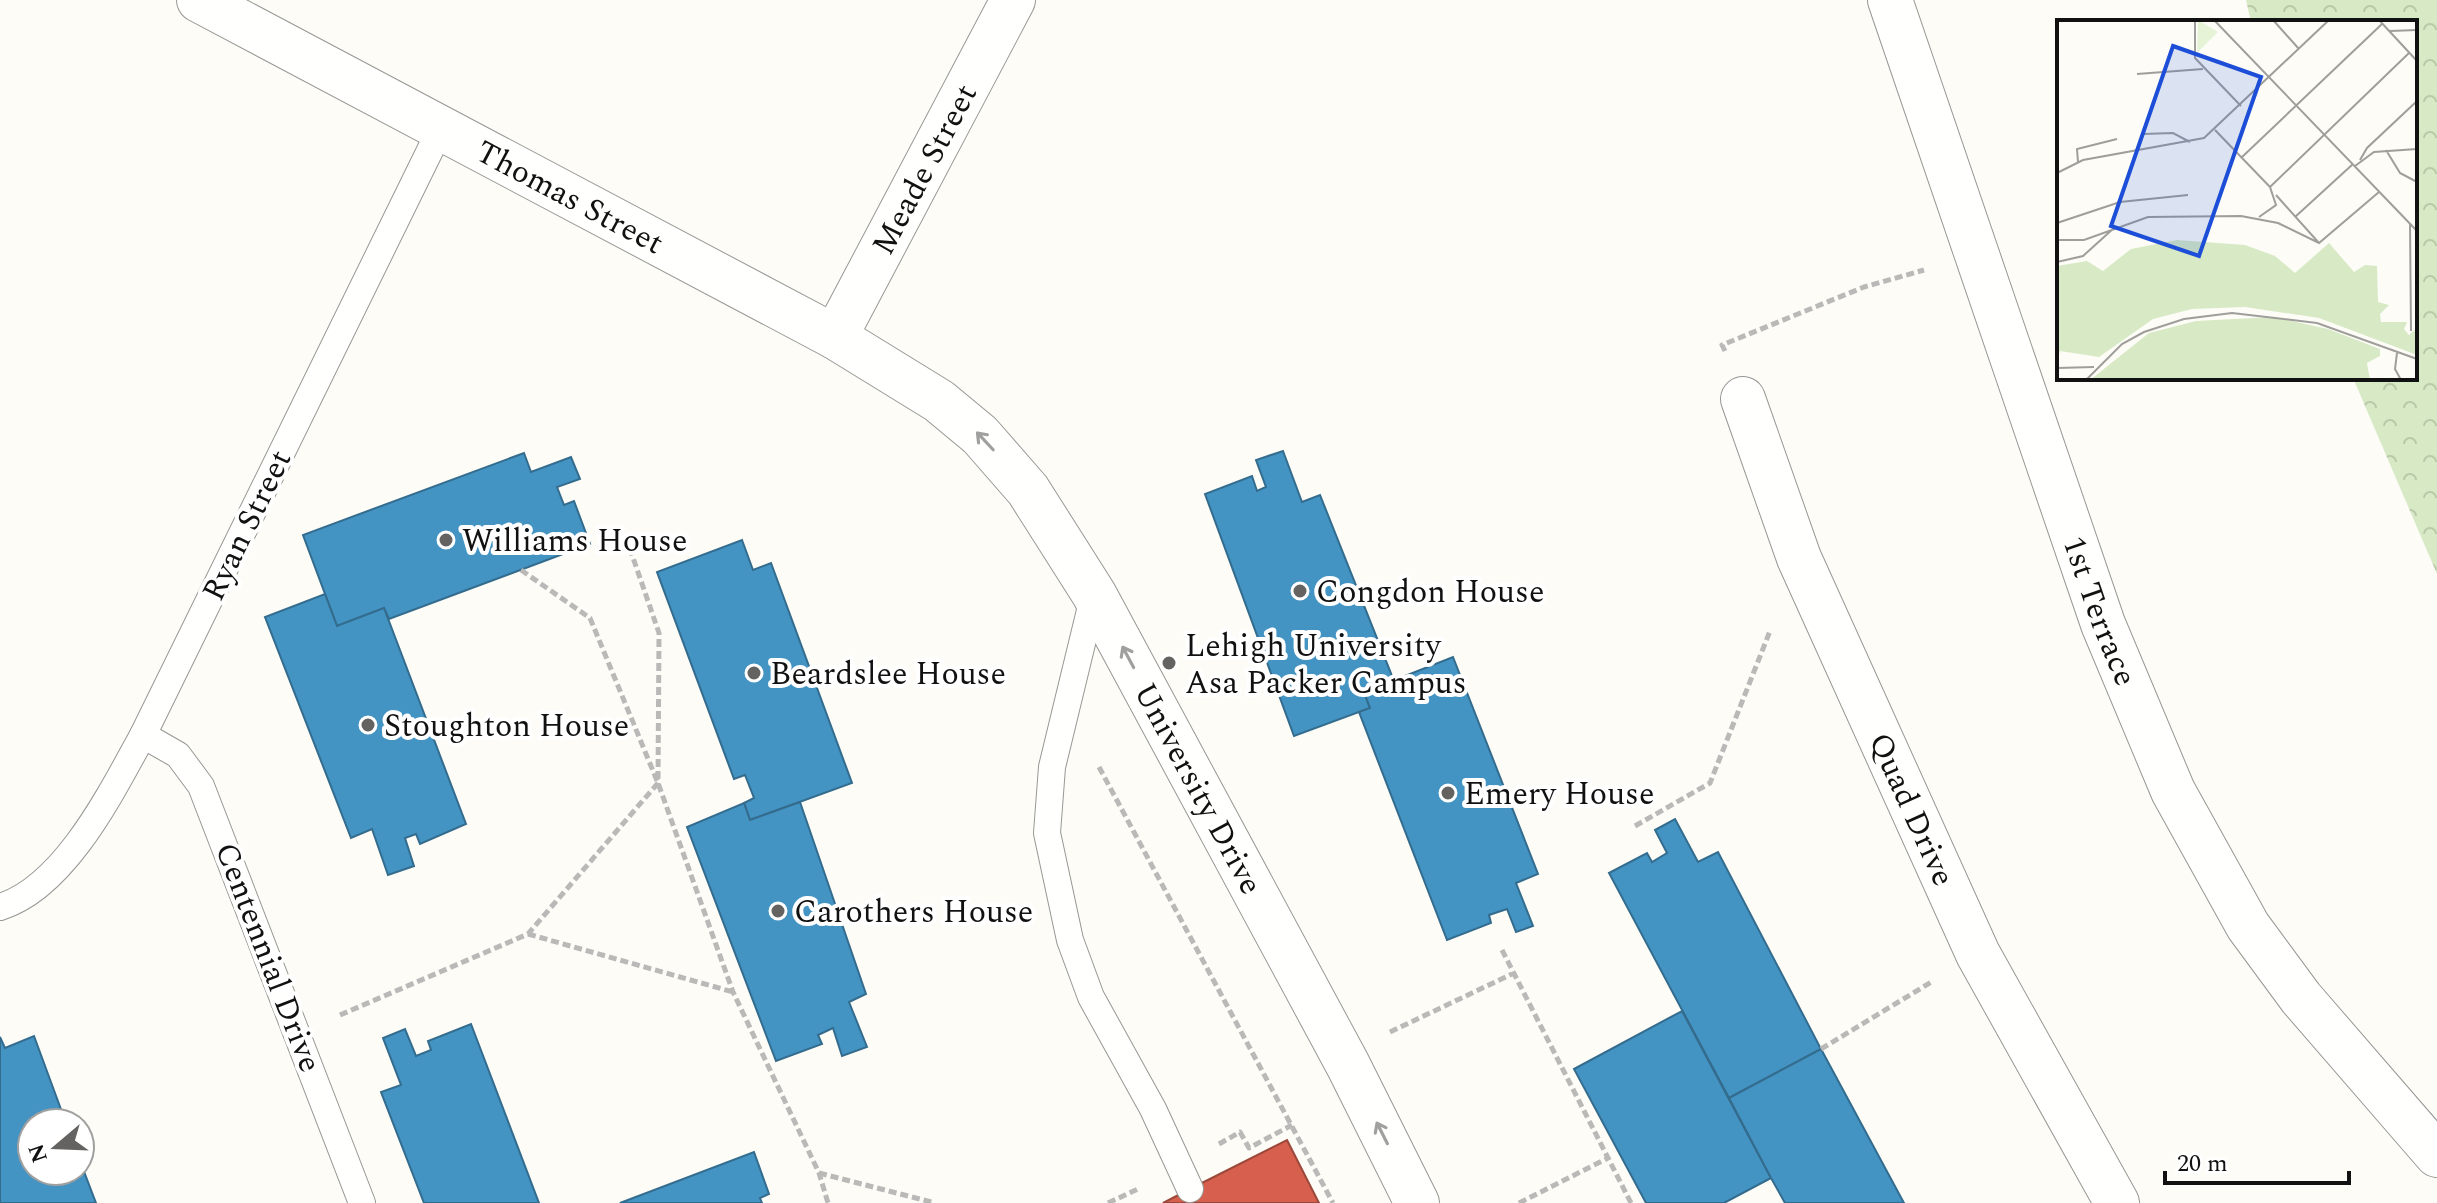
<svg xmlns="http://www.w3.org/2000/svg" width="2437" height="1203" font-family="Spectral,serif">
<style>
.forest{fill:url(#forest-crowns)}
.shops{fill:#d6604d;stroke:#9b483b;stroke-width:2}
.schools{fill:#4393c3;stroke:#346c8e;stroke-width:2}
.lines{fill:none;stroke-linecap:round;stroke-linejoin:round}
.lane-casing{stroke:#979795;stroke-width:28}
.street-casing{stroke:#979795;stroke-width:46}
.path{stroke:#b9b9b8;stroke-width:5;stroke-dasharray:8 4;stroke-linecap:butt}
.lane{stroke:#fffffe;stroke-width:26}
.street{stroke:#fffffe;stroke-width:44}
.oneway{stroke:#a0a09f}
.poi-dot{fill:#646362;stroke:#fff;stroke-width:3}
.labels{text-anchor:middle;stroke-width:8;stroke-linejoin:round;paint-order:stroke}
.street-label{font-size:32px;fill:#111;stroke:#fff}
.poi-label{font-size:32px;fill:#111;stroke:#fff;text-anchor:start}
.inset-road{fill:none;stroke:#9f9e9b;stroke-width:2}
.view{fill:#1d4ed8;fill-opacity:0.15;stroke:#1d4ed8;stroke-width:4}
.inset-edge{fill:none;stroke:#111;stroke-width:4}
</style>
<defs>
<pattern id="forest-crowns" width="20" height="18" patternUnits="userSpaceOnUse" patternTransform="scale(2)"><rect width="20" height="18" fill="#d8eac5"/><path d="M2 6a3 3 0 1 1 6 0M12 15a3 3 0 1 1 6 0" fill="none" stroke="#b8c8a8"/></pattern>
</defs>
<rect width="100%" height="100%" fill="#fdfcf7"/>
<polygon class="forest" points="2246,0 2437,0 2437,574 2353,378 2415,378 2415,22 2251,22"/>
<polygon class="shops" points="1287,1140 1319,1203 1163,1203 1190,1189"/>
<g class="schools">
<polygon points="1283,451 1302,502 1320,495 1394,681 1364,692 1370,708 1294,736 1205,494 1252,476 1257,491 1266,487 1256,460"/>
<polygon points="524,453 531,472 571,457 580,479 557,487 564,505 574,501 590,544 389,619 384,608 337,626 303,535"/>
<polygon points="742,540 753,570 771,563 852,783 750,820 744,803 754,798 745,775 734,779 657,572"/>
<polygon points="325,594 337,626 384,608 466,824 420,844 416,834 405,838 414,866 388,875 372,829 351,838 265,617"/>
<polygon points="1453,657 1538,874 1516,883 1533,926 1516,932 1507,909 1489,915 1491,923 1447,940 1359,712 1370,708 1364,692"/>
<polygon points="800,802 866,994 849,1002 867,1047 842,1056 833,1028 818,1035 822,1044 776,1061 687,827 744,803 750,820"/>
<polygon points="1675,819 1698,862 1718,852 1821,1049 1729,1098 1609,873 1647,853 1652,862 1667,853 1655,830"/>
<polygon points="1682,1011 1771,1178 1724,1203 1646,1203 1574,1069"/>
<polygon points="471,1024 539,1203 424,1203 381,1092 401,1085 383,1038 405,1029 416,1056 431,1050 428,1041"/>
<polygon points="34,1036 66,1123 32,1123 32,1171 80,1171 80,1161 96,1203 0,1203 0,1037 5,1048"/>
<polygon points="1821,1049 1904,1203 1785,1203 1771,1178 1729,1098"/>
<polygon points="754,1152 769,1194 760,1198 762,1203 620,1203"/>
</g>
<g class="lines">
<defs>
<g id="lane">
<polyline points="1094,594 1052,767 1047,833 1070,940 1091,997 1153,1109 1190,1189"/>
<polyline points="143,735 178,755 201,786 362,1203"/>
<path d="M 0,907 C 65,887 112,791 143,735 L 442,126"/>
</g>
<g id="street">
<path id="s1" d="M 199,0 L 835,337 L 939,401 L 980,435 L 1028,490 L 1094,594 L 1348,1065 L 1417,1203"/>
<path id="s2" d="M 1890,0 L 2103,624 L 2173,791 L 2248,926 L 2301,998 L 2437,1155"/>
<path id="s3" d="M 835,337 L 1013,0"/>
<path id="s4" d="M 1743,399 L 1799,558 L 1978,954 L 2117,1203"/>
</g>
</defs>
<use href="#lane" class="lane-casing"/>
<use href="#street" class="street-casing"/>
<g class="path">
<polyline points="1725,351 1722,345 1864,287 1924,270"/>
<polyline points="521,570 590,618 658,783 733,992 819,1173 828,1203"/>
<polyline points="1099,767 1333,1203"/>
<polyline points="1635,826 1710,783 1770,631"/>
<polyline points="528,934 733,992"/>
<polyline points="1502,950 1631,1203"/>
<polyline points="340,1015 528,934 658,783 659,633 630,549"/>
<polyline points="1390,1032 1512,974"/>
<polyline points="1821,1049 1933,981"/>
<polyline points="1219,1144 1240,1132 1249,1148 1292,1125"/>
<polyline points="819,1173 935,1203"/>
<polyline points="1108,1203 1140,1188"/>
<polyline points="1519,1203 1606,1159"/>
</g>
<use href="#lane" class="lane"/>
<use href="#street" class="street"/>
</g>
<defs><path id="oneway-shaft" d="M-6 0H5M1.5-3L5.5 0L1.5 3" fill="none" stroke-width="1.6" stroke-linecap="round" stroke-linejoin="round" transform="scale(2)"/></defs>
<g class="oneway">
<use href="#oneway-shaft" transform="translate(985 441) rotate(-133)"/>
<use href="#oneway-shaft" transform="translate(1128 657) rotate(-118)"/>
<use href="#oneway-shaft" transform="translate(1382 1133) rotate(-117)"/>
</g>
<g class="poi-dot">
<circle cx="446" cy="540" r="8"/>
<circle cx="1300" cy="591" r="8"/>
<circle cx="1169" cy="663" r="8"/>
<circle cx="754" cy="673" r="8"/>
<circle cx="368" cy="725" r="8"/>
<circle cx="1448" cy="793" r="8"/>
<circle cx="778" cy="911" r="8"/>
</g>
<g class="labels">
<g class="street-label">
<text dy="11" stroke="none"><textPath href="#s3" startOffset="190">Meade Street</textPath></text>
<text dy="11" stroke="none"><textPath href="#s1" startOffset="420">Thomas Street</textPath></text>
<text transform="translate(246 525) rotate(-64)" y="11">Ryan Street</text>
<text dy="11" stroke="none"><textPath href="#s2" startOffset="646">1st Terrace</textPath></text>
<text dy="11" stroke="none"><textPath href="#s1" startOffset="1312">University Drive</textPath></text>
<text dy="11" stroke="none"><textPath href="#s4" startOffset="444">Quad Drive</textPath></text>
<text transform="translate(269 957) rotate(69)" y="11">Centennial Drive</text>
</g>
<g class="poi-label">
<text x="462" y="551">Williams House</text>
<text x="1316" y="602">Congdon House</text>
<text x="1185" y="656">Lehigh University<tspan x="1185" dy="37">Asa Packer Campus</tspan></text>
<text x="770" y="684">Beardslee House</text>
<text x="384" y="736">Stoughton House</text>
<text x="1464" y="804">Emery House</text>
<text x="794" y="922">Carothers House</text>
</g>
</g>
<g transform="translate(2057 20)">
<rect width="360" height="360" fill="#fdfcf7"/>
<path d="M 141,0 L 161,12 L 140,33 Z" fill="#e7f3d7"/>
<path d="M 120,220 L 188,225 L 218,236 L 238,253 L 272,223 L 297,252 L 308,245 L 320,246 L 321,282 L 332,285 L 323,294 L 324,302 L 350,302 L 347,309 L 352,315 L 360,308 L 360,335 L 262,298 L 188,287 L 135,289 L 96,299 L 42,337 L 3,331 L 0,340 L 0,246 L 30,241 L 46,251 L 74,229 ZM 217,297 L 271,309 L 323,329 L 323,336 L 310,343 L 313,360 L 33,360 L 92,313 L 139,301 Z" fill="#d8eac5"/>
<path class="inset-road" d="M 138,0 L 138,38 L 184,86M 157,0 L 360,211M 216,0 L 242,29M 322,0 L 360,41M 333,11 L 360,10M 80,54 L 146,49M 158,110 L 213,167M 86,114 L 116,113 L 133,122M 329,130 L 343,153 L 360,162M 184,138 L 325,4M 303,140 L 310,128 L 360,81M 21,142 L 20,129 L 60,119M 298,146 L 317,132 L 360,129M 0,153 L 26,140 L 147,118 L 272,0M 219,175 L 262,223M 202,197 L 219,185 L 213,167 L 352,33M 238,197 L 296,144M 0,203 L 63,182 L 131,175M 353,204 L 354,311M 0,220 L 27,220 L 91,197 L 184,196 L 221,203 L 262,223 L 322,172M 0,242 L 26,236 L 57,208M 340,333 L 338,349 L 344,360M 0,348 L 37,347M 29,360 L 65,324 L 87,312 L 127,299 L 175,293 L 260,303 L 360,339"/>
<path class="view" d="M 116,26 L 204,57 L 142,236 L 54,206 Z"/>
<rect width="360" height="360" class="inset-edge"/>
</g>
<g transform="translate(56 1147) rotate(251)"><circle r="38" fill="#ffffff" stroke="#a0a0a0" stroke-width="2"/>
<path d="M0-6L14 30L0 20L-14 30Z" fill="#646362"/>
<text y="-12" font-size="22" font-weight="bold" text-anchor="middle" fill="#111111">N</text>
</g>
<path d="M2165 1171v12h184v-12" fill="none" stroke="#111111" stroke-width="4"/>
<text x="2177" y="1171" font-size="24" fill="#111111" stroke="#ffffff" stroke-width="6" paint-order="stroke">20 m</text>
</svg>
